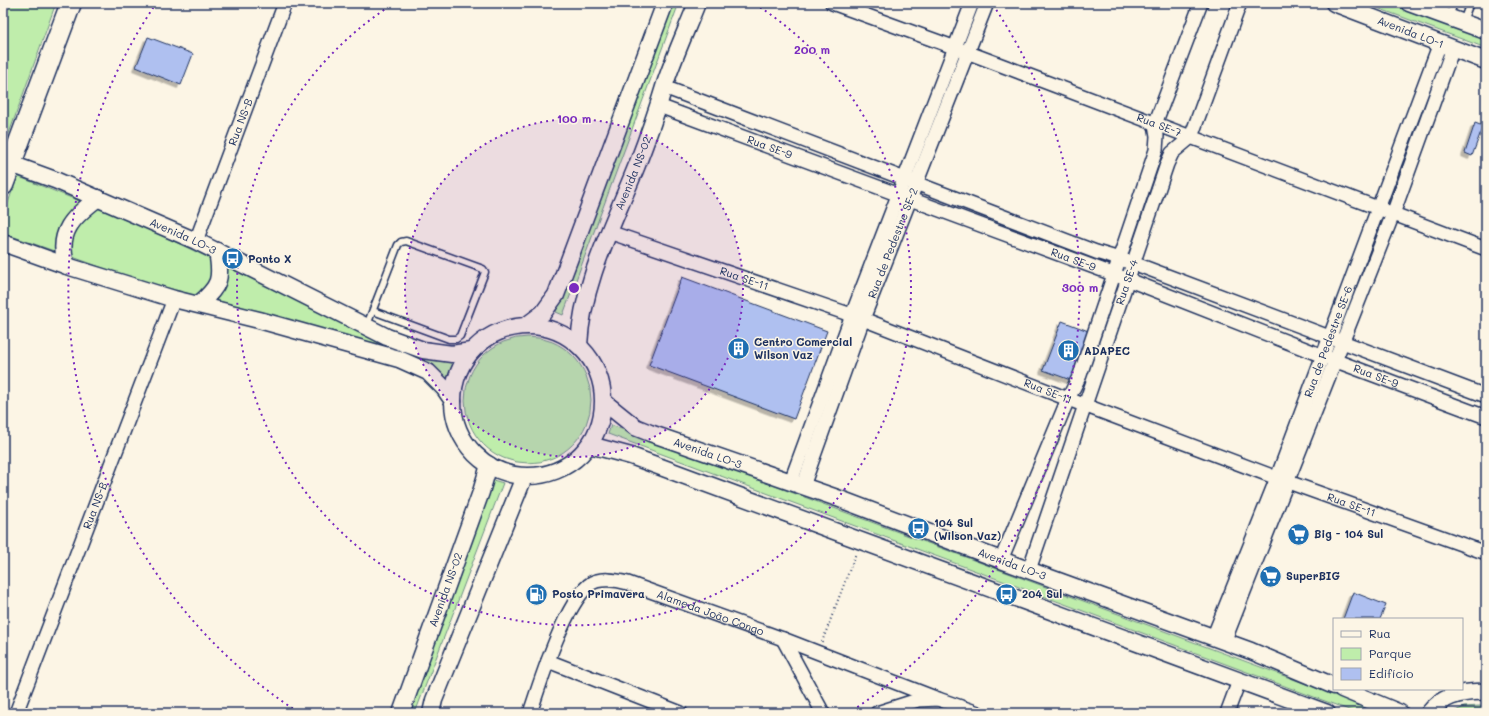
<svg xmlns="http://www.w3.org/2000/svg" width="1489" height="716" font-family="Mali,sans-serif">
<style>
.green{fill:#bfedab;stroke:#6d8e84}
.building{fill:#afc0f0;stroke:#1b2f5e;filter:url(#shadow)}
.lines{fill:none;stroke-linecap:round;stroke-linejoin:round}
.service-casing{stroke:#1b2f5e;stroke-width:9}
.minor-casing{stroke:#1b2f5e;stroke-width:16}
.tertiary-casing{stroke:#1b2f5e;stroke-width:19}
.primary-casing{stroke:#1b2f5e;stroke-width:23}
.path{stroke:#1b2f5e;stroke-width:2;stroke-dasharray:1 3;stroke-linecap:butt}
.service{stroke:#fcf5e5;stroke-width:6}
.minor{stroke:#fcf5e5;stroke-width:13}
.tertiary{stroke:#fcf5e5;stroke-width:16}
.primary{stroke:#fcf5e5;stroke-width:20}
.ring{fill:none;stroke:#7b2cbf;stroke-width:2;stroke-dasharray:2 4}
.labels{text-anchor:middle;stroke-width:3;stroke-linejoin:round;paint-order:stroke}
.street-label{font-size:11px;fill:#1b2f5e;stroke:#fcf5e5}
.poi-label{font-size:11px;font-weight:bold;fill:#1b2f5e;stroke:#fcf5e5;text-anchor:start}
.centre{fill:#7b2cbf;stroke:#fcf5e5;stroke-width:2}
.ring-label{font-size:12px;text-anchor:middle;font-weight:bold;fill:#7b2cbf;stroke:#fcf5e5;stroke-width:3;stroke-linejoin:round;paint-order:stroke}
</style>
<defs>
<filter id="shadow"><feDropShadow dx="-3.5" dy="3.5" stdDeviation="0" flood-color="#0004"/></filter>
</defs>
<rect width="100%" height="100%" fill="#fcf5e5"/>
<filter id="ink" filterUnits="userSpaceOnUse"><feTurbulence type="fractalNoise" baseFrequency=".025" numOctaves="2"/><feDisplacementMap in="SourceGraphic" scale="8" xChannelSelector="R" yChannelSelector="G"/><feConvolveMatrix kernelMatrix="1 2 1 2 8 2 1 2 1" color-interpolation-filters="sRGB"/></filter>
<g filter="url(#ink)">
<g class="green">
<polygon points="3,3 56,3 3,150"/>
<polygon points="671,3 679,3 563,315 556,312"/>
<polygon points="1364,3 1390,3 1486,39 1486,48"/>
<path d="M 17,176 L 84,203 C 62,218 59,226 57,252 L 3,233 L 3,218 Z"/>
<path d="M 97,207 L 134,222 L 211,259 L 213,280 L 200,297 L 119,274 L 70,256 C 73,228 76,226 97,207 Z"/>
<polygon points="225,266 364,332 454,360 447,379 420,362 361,341 211,299"/>
<circle cx="528" cy="400" r="63"/>
<polygon points="611,425 1384,713 1357,713 608,434"/>
<polygon points="493,480 503,483 415,713 407,713"/>
<polygon points="1480,706 1486,708 1486,713 1451,713 1464,707"/>
</g>
<g class="building">
<polygon points="148,37 193,54 181,85 136,67"/>
<polygon points="1475,123 1483,126 1472,156 1465,153"/>
<polygon points="682,277 827,331 794,419 649,365"/>
<polygon points="1062,321 1091,332 1076,382 1043,370"/>
<polygon points="1353,592 1386,605 1380,619 1343,619"/>
</g>
<g class="lines">
<defs>
<g id="service">
<polyline points="1449,17 1454,3"/>
<polyline points="1463,21 1470,3"/>
<polyline points="367,325 398,245 401,242 406,241 483,269 485,272 460,336 456,339 449,339 373,311"/>
</g>
<g id="minor">
<path id="s1" d="M 832,3 L 956,48 L 1486,249"/>
<polyline points="664,87 1096,252 1133,263 1486,396"/>
<path id="s2" d="M 659,106 L 1129,280 L 1323,356 L 1486,417"/>
<path id="s3" d="M 609,232 L 863,319 L 1068,399 L 1277,478 L 1486,553"/>
<path id="s4" d="M 196,241 L 285,3"/>
<polyline points="791,481 852,315 972,3"/>
<path id="s5" d="M 803,486 L 863,319 L 987,3"/>
<polyline points="1001,560 1068,399 1080,375 1156,150 1157,136 1155,124 1201,3"/>
<path id="s6" d="M 1029,570 L 1167,164 L 1172,153 L 1191,137 L 1240,3"/>
<path id="s7" d="M 1213,638 L 1277,478 L 1440,43"/>
<polyline points="783,639 823,713"/>
<polyline points="1224,642 1393,214 1453,48"/>
<polyline points="548,661 681,713"/>
<path id="s8" d="M 16,713 L 174,299"/>
<path id="s9" d="M 530,713 C 541,680 564,606 589,585 C 598,577 617,580 628,583 L 783,639 L 938,699"/>
<polyline points="877,713 918,700 938,699 978,713"/>
<polyline points="1227,713 1239,681"/>
</g>
<g id="tertiary">
<path id="s10" d="M 1334,3 L 1486,61"/>
<polyline points="1409,3 1486,31"/>
<path id="s11" d="M 3,161 L 55,180 L 196,241 L 387,337 L 423,350 L 452,354 L 471,351"/>
<polyline points="3,243 67,266 174,299 259,320 399,359 428,372 444,388 453,401"/>
<path d="M 67,266 C 55,233 74,216 98,198"/>
<path d="M 199,304 C 220,286 222,279 217,251"/>
<polyline points="527,325 543,313 556,295 665,3"/>
<circle cx="528" cy="401" r="75"/>
<path id="s12" d="M 579,345 C 582,282 614,223 637,165 C 647,139 656,114 664,87 C 673,59 686,31 697,3"/>
<path id="s13" d="M 604,402 L 635,427 L 650,433 L 840,499 L 1001,560 L 1251,651 L 1334,686"/>
<polyline points="590,445 631,456 1327,713"/>
<polyline points="1342,689 1400,713"/>
<path id="s14" d="M 401,713 L 481,492 L 489,465"/>
<polyline points="431,713 434,700 524,477"/>
<path d="M 1429,713 C 1443,695 1464,691 1486,692"/>
</g>
<polyline id="primary" points="3,185 71,3"/>
</defs>
<use href="#service" class="service-casing"/>
<use href="#minor" class="minor-casing"/>
<use href="#tertiary" class="tertiary-casing"/>
<use href="#primary" class="primary-casing"/>
<polyline class="path" points="822,642 856,553"/>
<use href="#service" class="service"/>
<use href="#minor" class="minor"/>
<use href="#tertiary" class="tertiary"/>
<use href="#primary" class="primary"/>
</g>
</g>
<circle cx="574" cy="288" r="169" fill="#7b2cbf" fill-opacity=".12"/>
<g class="ring">
<circle cx="574" cy="288" r="169"/>
<path d="M755 4A337 337 0 1 1 393 4"/>
<path d="M298 712A506 506 0 0 1 155 5M993 5A506 506 0 0 1 850 712"/>
</g>
<defs>
<symbol id="bus-disc" viewBox="-11 -11 22 22"><circle r="9.5" fill="#1f6fb2" stroke="#fcf5e5"/><path d="M-5-6H5V4H4V6H2V4H-2V6H-4V4H-5ZM-3.5-4V0h7V-4ZM-3.5 1.2v1.5H-2V1.2ZM2 1.2v1.5H3.5V1.2Z" fill="#fff"/></symbol>
<symbol id="building-disc" viewBox="-11 -11 22 22"><circle r="9.5" fill="#1f6fb2" stroke="#fcf5e5"/><path d="M-4-6H4V6H1V3H-1V6H-4ZM-2.5-4.3h1.7v1.8h-1.7ZM.8-4.3h1.7v1.8H.8ZM-2.5-1h1.7V.8h-1.7ZM.8-1h1.7V.8H.8Z" fill="#fff"/></symbol>
<symbol id="supermarket-disc" viewBox="-11 -11 22 22"><circle r="9.5" fill="#1f6fb2" stroke="#fcf5e5"/><path d="M-6-5.5h2.5l.6 2H6L4.5 2H-2.5L-4.4-4H-6ZM-1.5 3.2a1.3 1.3 0 1 0 .1 0ZM3 3.2a1.3 1.3 0 1 0 .1 0Z" fill="#fff"/></symbol>
<symbol id="fuel-disc" viewBox="-11 -11 22 22"><circle r="9.5" fill="#1f6fb2" stroke="#fcf5e5"/><path d="M-5.5-6h7V0h2V4h1.3V-2.5L3-4.5l.8-.8L6-3V5H2.5V1h-1V6h-7ZM-4.2-4.7v3.2H.2V-4.7Z" fill="#fff"/></symbol>
</defs>
<g fill-rule="evenodd">
<use href="#bus-disc" x="220" y="246" width="25" height="25"/>
<use href="#building-disc" x="726" y="336" width="25" height="25"/>
<use href="#building-disc" x="1056" y="338" width="25" height="25"/>
<use href="#bus-disc" x="906" y="516" width="25" height="25"/>
<use href="#supermarket-disc" x="1286" y="522" width="25" height="25"/>
<use href="#supermarket-disc" x="1258" y="564" width="25" height="25"/>
<use href="#fuel-disc" x="524" y="582" width="25" height="25"/>
<use href="#bus-disc" x="994" y="582" width="25" height="25"/>
</g>
<g class="labels">
<g class="street-label">
<text dy="4" stroke="none"><textPath href="#s10" startOffset="82">Avenida LO-1</textPath></text>
<text dy="4" stroke="none"><textPath href="#s4" startOffset="127">Rua NS-B</textPath></text>
<text dy="4" stroke="none"><textPath href="#s1" startOffset="349">Rua SE-7</textPath></text>
<text dy="4" stroke="none"><textPath href="#s2" startOffset="118">Rua SE-9</textPath></text>
<text dy="4" stroke="none"><textPath href="#s12" startOffset="181">Avenida NS-02</textPath></text>
<text dy="4" stroke="none"><textPath href="#s11" startOffset="195">Avenida LO-3</textPath></text>
<text dy="4" stroke="none"><textPath href="#s5" startOffset="259">Rua de Pedestre SE-2</textPath></text>
<text dy="4" stroke="none"><textPath href="#s2" startOffset="442">Rua SE-9</textPath></text>
<text dy="4" stroke="none"><textPath href="#s3" startOffset="143">Rua SE-11</textPath></text>
<text dy="4" stroke="none"><textPath href="#s6" startOffset="304">Rua SE-4</textPath></text>
<text dy="4" stroke="none"><textPath href="#s7" startOffset="318">Rua de Pedestre SE-6</textPath></text>
<text dy="4" stroke="none"><textPath href="#s2" startOffset="766">Rua SE-9</textPath></text>
<text dy="4" stroke="none"><textPath href="#s3" startOffset="467">Rua SE-11</textPath></text>
<text dy="4" stroke="none"><textPath href="#s13" startOffset="117">Avenida LO-3</textPath></text>
<text dy="4" stroke="none"><textPath href="#s3" startOffset="791">Rua SE-11</textPath></text>
<text dy="4" stroke="none"><textPath href="#s8" startOffset="222">Rua NS-B</textPath></text>
<text dy="4" stroke="none"><textPath href="#s13" startOffset="441">Avenida LO-3</textPath></text>
<text dy="4" stroke="none"><textPath href="#s14" startOffset="131">Avenida NS-02</textPath></text>
<text dy="4" stroke="none"><textPath href="#s9" startOffset="270">Alameda João Congo</textPath></text>
</g>
<g class="poi-label">
<text x="248" y="263">Ponto X</text>
<text x="754" y="346">Centro Comercial<tspan x="754" dy="13">Wilson Vaz</tspan></text>
<text x="1084" y="355">ADAPEC</text>
<text x="934" y="527">104 Sul<tspan x="934" dy="13">(Wilson Vaz)</tspan></text>
<text x="1314" y="538">Big - 104 Sul</text>
<text x="1286" y="580">SuperBIG</text>
<text x="552" y="598">Posto Primavera</text>
<text x="1022" y="598">204 Sul</text>
</g>
</g>
<circle cx="574" cy="288" r="6" class="centre"/>
<g class="ring-label">
<text x="812" y="54">200 m</text>
<text x="574" y="123">100 m</text>
<text x="1080" y="292">300 m</text>
</g>
<rect width="1489" height="716" fill="none" stroke="#fcf5e5" stroke-width="16"/>
<rect x="8" y="8" width="1473" height="700" fill="none" stroke="#1b2f5e" stroke-width="1.5" filter="url(#ink)"/>
<rect x="1333" y="618" width="130" height="72" fill="#fcf5e5" stroke="#a2a6af"/>
<rect x="1341" y="631" width="20" height="6" fill="#fcf5e5" stroke="#a2a6af"/>
<text x="1369" y="638" font-size="12" fill="#1b2f5e">Rua</text>
<rect x="1341" y="648" width="20" height="12" fill="#bfedab" stroke="#a2a6af"/>
<text x="1369" y="658" font-size="12" fill="#1b2f5e">Parque</text>
<rect x="1341" y="668" width="20" height="12" fill="#afc0f0" stroke="#a2a6af"/>
<text x="1369" y="678" font-size="12" fill="#1b2f5e">Edifício</text>
</svg>
